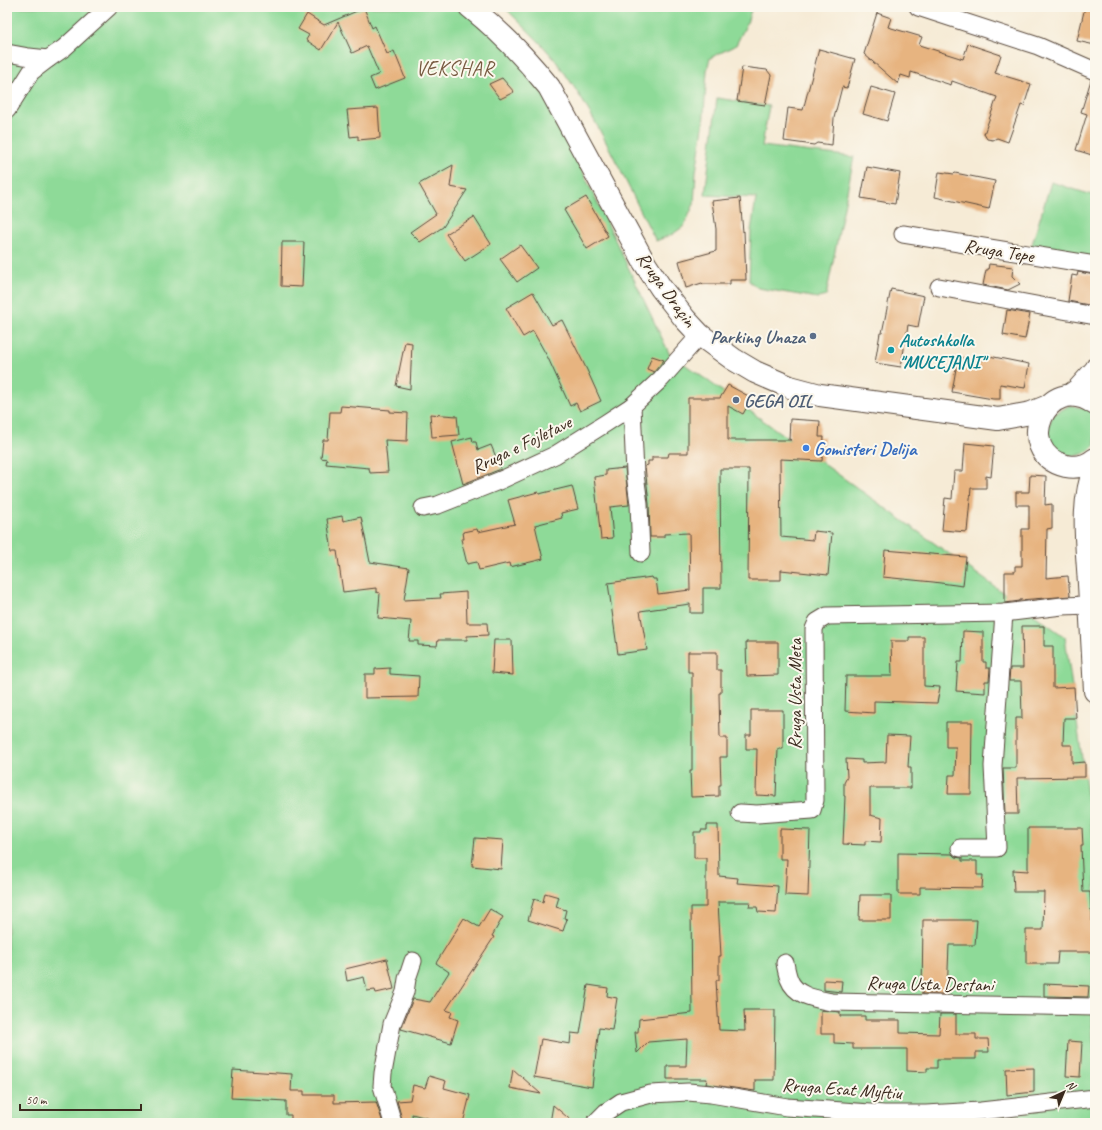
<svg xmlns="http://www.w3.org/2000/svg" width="1102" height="1130" font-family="Caveat,sans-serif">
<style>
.green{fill:#8eda98;stroke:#64825b}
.building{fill:#e7b480}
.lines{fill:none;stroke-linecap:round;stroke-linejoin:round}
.street-casing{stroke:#57473a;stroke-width:19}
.secondary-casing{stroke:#57473a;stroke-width:24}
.street{stroke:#fff;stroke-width:17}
.secondary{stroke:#fff;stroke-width:22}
.service-dot{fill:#5c6f8a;stroke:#fbf7ec;stroke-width:1.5}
.culture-dot{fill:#0f9aa8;stroke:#fbf7ec;stroke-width:1.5}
.shop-dot{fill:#3f7fe0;stroke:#fbf7ec;stroke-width:1.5}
.labels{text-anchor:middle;stroke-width:4;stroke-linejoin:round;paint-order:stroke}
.street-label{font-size:19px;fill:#3b2a1e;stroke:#fbf7ec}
.service-label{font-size:19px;font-weight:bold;fill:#4e5e75;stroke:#fbf7ec;text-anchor:end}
.culture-label{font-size:19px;font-weight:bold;fill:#0d838f;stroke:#fbf7ec;text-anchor:start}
.shop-label{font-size:19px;font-weight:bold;fill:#366cbe;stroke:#fbf7ec;text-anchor:start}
.neighbourhood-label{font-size:20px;letter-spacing:1px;fill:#775a40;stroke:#fbf7ec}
</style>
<rect width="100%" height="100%" fill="#fbf7ec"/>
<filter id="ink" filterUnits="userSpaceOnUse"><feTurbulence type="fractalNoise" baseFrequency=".025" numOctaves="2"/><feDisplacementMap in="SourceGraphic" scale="8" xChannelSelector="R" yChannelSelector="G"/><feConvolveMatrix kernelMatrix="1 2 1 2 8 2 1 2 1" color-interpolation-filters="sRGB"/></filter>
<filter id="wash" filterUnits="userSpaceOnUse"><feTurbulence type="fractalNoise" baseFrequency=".012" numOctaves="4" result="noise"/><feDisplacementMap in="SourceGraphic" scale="16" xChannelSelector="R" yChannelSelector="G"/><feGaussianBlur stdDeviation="0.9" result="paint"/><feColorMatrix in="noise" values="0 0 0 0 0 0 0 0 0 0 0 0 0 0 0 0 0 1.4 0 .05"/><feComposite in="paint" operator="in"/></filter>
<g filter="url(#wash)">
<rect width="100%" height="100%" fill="#f6ebd6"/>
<g class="green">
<polygon points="7,7 463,7 530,61 669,353 1065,637 1095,851 1095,929 1092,1026 1095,1062 1095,1123 7,1123"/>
<path d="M 504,7 L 752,7 L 747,23 L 736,45 L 710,58 L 707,70 L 703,127 L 696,172 L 694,204 L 684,226 L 673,234 L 656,241 C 624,180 597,115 555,60 C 540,41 521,24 504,7 Z"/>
<polygon points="717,98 769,106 762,146 854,157 826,296 818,298 758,288 749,281 751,231 756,198 705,195"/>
<polygon points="1051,182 1095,196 1095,262 1030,251"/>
<path d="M 1070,405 L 1090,410 L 1095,416 L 1095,445 C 1083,458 1067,460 1054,447 C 1051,444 1048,438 1048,433 C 1048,427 1051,420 1053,415 Z"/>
</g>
<g id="blocks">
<g class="building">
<polygon points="1085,7 1095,7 1095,45 1077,41"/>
<polygon points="364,8 372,28 375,26 387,54 394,51 405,78 375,90 370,78 379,74 367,46 352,53 338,22 321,50 306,40 309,35 298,29 307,14 324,25"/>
<polygon points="877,13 891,18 888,27 922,37 919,45 963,59 968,44 1001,55 995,73 1031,84 1024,106 1021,105 1008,142 997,138 993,140 987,139 984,134 997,97 952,81 951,85 911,72 910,78 901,75 898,84 864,54"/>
<polygon points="819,49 855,59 847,88 842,87 834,118 832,145 817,143 814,145 784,141 788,108 803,110"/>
<polygon points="742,67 767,70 771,75 765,105 737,101"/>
<polygon points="502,78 514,92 500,99 489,84"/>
<polygon points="1091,80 1095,81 1095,156 1076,150 1087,114 1081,112"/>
<polygon points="871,87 895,94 887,121 863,114"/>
<polygon points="378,108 380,138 358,140 358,136 350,137 347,110"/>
<polygon points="453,165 450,187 467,190 443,227 420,242 410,232 436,214 419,184"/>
<polygon points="867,167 900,173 895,204 861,198"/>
<polygon points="939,172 954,174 955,173 995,181 989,209 935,197"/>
<polygon points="586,197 608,236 587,249 564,210"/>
<polygon points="740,198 743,232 744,231 746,280 730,280 730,284 703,284 702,283 686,288 679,261 716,251 716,229 712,201"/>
<polygon points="474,217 491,244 465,261 446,234"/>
<polygon points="282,242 304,242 302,287 281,286"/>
<polygon points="520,245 537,268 517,282 500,259"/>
<polygon points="989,264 1013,267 1012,276 1020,284 1008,290 983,285 986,270 988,270"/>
<polygon points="1078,272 1095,275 1094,306 1068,301 1072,275 1077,276"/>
<polygon points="891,289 924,296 918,327 908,325 901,367 875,363 880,333 882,333"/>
<polygon points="533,292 552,325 562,320 587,370 601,401 580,411 576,403 570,406 548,358 533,331 523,337 506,308"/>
<polygon points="1007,310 1030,314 1025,339 1003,335"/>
<polygon points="405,342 412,343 410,389 396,386"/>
<polygon points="984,355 1029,364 1025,388 1000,384 1000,399 993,399 952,392 958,357 982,361"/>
<polygon points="652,356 664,360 654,372 647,369"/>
<polygon points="728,385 752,398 743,414 728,406 728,440 791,440 789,439 790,419 820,421 819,437 824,437 822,461 780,459 781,537 813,540 814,531 832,533 828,575 781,570 781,580 748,580 749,469 720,469 721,588 703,588 703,613 690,613 690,604 640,611 647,650 618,654 608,583 652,577 653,579 656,579 658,594 690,590 689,533 664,534 664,537 650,537 649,504 645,466 648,465 648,461 652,461 652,457 668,457 669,453 688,453 688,398 720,398"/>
<polygon points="341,406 390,410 390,412 408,413 407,441 385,440 388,472 370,473 369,468 326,464 327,459 321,458 323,440 328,440 330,412 340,412"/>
<polygon points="430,414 457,416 459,435 432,437"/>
<polygon points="472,437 473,442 476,442 478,450 491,445 501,469 463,484 452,442"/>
<polygon points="965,443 994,446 991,477 986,476 986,488 971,488 967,532 942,530 945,498 952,499 954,471 963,471"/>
<polygon points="625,468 629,505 610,507 613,538 601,539 594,477 606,475 606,470"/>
<polygon points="1030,475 1046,476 1045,505 1052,504 1052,528 1047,529 1046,578 1068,576 1070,596 1020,600 1020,601 1005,603 1005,572 1015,572 1015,566 1022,566 1022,529 1029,529 1029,505 1016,505 1016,492 1029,492"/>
<polygon points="572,486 578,509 561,513 562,518 535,525 543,559 510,567 509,563 479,570 477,562 467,564 461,539 464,539 463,532 477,529 478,532 515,524 508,500 538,492 539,494"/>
<polygon points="342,516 343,521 361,517 370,562 409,568 404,600 441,598 440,594 466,592 467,623 487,623 488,635 467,636 467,640 438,640 437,646 418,645 418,641 409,641 411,621 378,618 380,593 376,592 376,588 343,592 337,551 332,551 327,519"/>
<polygon points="885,550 966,557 963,586 933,582 883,577"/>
<polygon points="1022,626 1044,626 1044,646 1053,646 1053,688 1074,687 1076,718 1064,718 1063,745 1072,745 1072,763 1085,762 1085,777 1017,778 1018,814 1005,814 1003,768 1016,768 1016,718 1022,718 1021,681 1009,681 1010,668 1023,668"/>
<polygon points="963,631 983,632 983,662 986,662 986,668 990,668 989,681 985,681 985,693 956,691 958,662 962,662"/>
<polygon points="909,637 924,637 924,686 940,687 937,703 874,701 874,713 845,711 846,676 892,676 891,641 909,641"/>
<polygon points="494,640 512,640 513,675 492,673"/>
<polygon points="746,642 778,642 778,675 747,676"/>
<polygon points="688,652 717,652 717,670 721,670 721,693 719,693 720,738 727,738 727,757 720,757 721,785 719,785 719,796 691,797 690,771 692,771 692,672 688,672"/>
<polygon points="390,668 390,674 419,676 418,697 365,698 365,674 375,674 375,669"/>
<polygon points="751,710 783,710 783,749 778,749 776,796 756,795 757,749 746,749 746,735 751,735"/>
<polygon points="946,722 972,722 971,794 948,794 949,775 955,775 956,747 946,747"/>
<polygon points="887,735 910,736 908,767 911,767 911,788 870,788 870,815 882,818 881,842 865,841 865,845 843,844 845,796 844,796 844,783 847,777 846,759 862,760 862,763 886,762"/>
<polygon points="707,825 718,825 719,876 738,878 737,883 778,886 776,913 758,912 757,907 749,907 750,902 718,902 721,956 719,956 719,980 716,980 719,1030 745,1031 744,1010 775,1010 774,1080 755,1080 755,1091 706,1084 707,1079 667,1079 667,1066 686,1066 687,1039 648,1042 637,1053 635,1032 638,1032 639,1019 692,1013 691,907 706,907 706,858 694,858 694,832 701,832 701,830 707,830"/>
<polygon points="1028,828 1082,828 1083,846 1081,846 1083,892 1090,892 1091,910 1092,910 1092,952 1058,952 1057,964 1026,964 1026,930 1043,930 1044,892 1014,892 1013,870 1028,871"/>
<polygon points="780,829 810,830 808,896 785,895 787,859 780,859"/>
<polygon points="475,838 503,840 501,869 472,866"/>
<polygon points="898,853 952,854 955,857 962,858 962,861 977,861 977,875 983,875 982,888 920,887 920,894 898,894"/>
<polygon points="545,893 559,897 556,907 566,910 564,918 567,919 563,931 528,920 534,899 543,902"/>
<polygon points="860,895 891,895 891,920 859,920"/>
<polygon points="490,909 503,917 492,936 494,937 446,1010 452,1012 450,1017 458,1020 451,1043 401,1029 413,999 430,1002 449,972 436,963 464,918 479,927"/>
<polygon points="923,920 977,920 975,945 949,945 947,994 922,994"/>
<polygon points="387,959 394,989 376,993 375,990 367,991 364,977 347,981 345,969"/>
<polygon points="824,980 842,981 841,992 824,990"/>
<polygon points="1044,984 1089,986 1088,997 1044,996"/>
<polygon points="588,985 608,988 607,996 617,998 612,1030 599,1028 592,1087 534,1077 541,1039 570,1044 571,1033 580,1034"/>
<polygon points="821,1010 840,1012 840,1016 865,1016 865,1020 900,1020 900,1033 939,1034 940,1014 956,1014 956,1034 976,1034 976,1039 988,1039 989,1052 976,1052 976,1059 937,1059 937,1068 927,1068 927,1072 907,1071 907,1049 853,1049 853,1044 834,1043 834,1034 821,1034"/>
<polygon points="1068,1041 1082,1042 1080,1077 1066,1076"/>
<polygon points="1034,1068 1034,1092 1007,1095 1006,1069"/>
<polygon points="513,1069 541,1094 510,1088"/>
<polygon points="233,1070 292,1074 291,1091 304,1091 304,1095 334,1095 334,1103 376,1102 383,1123 291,1123 291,1115 286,1115 286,1101 231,1098"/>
<polygon points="429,1076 446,1081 444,1088 470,1095 463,1123 446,1123 412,1114 413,1123 403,1123 397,1101 410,1100 413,1085 425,1088"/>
<polygon points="553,1105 574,1123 550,1123"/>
</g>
</g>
</g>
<g filter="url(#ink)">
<use href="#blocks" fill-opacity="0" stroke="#57473a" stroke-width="1"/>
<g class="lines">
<defs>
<g id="street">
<polyline points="918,7 1038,46 1095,71"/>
<polyline points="7,53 29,57 48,59"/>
<polyline points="7,110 31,72 48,59 64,48 109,7"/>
<polyline points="903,234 1095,265"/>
<polyline points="939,287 1095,316"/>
<polyline points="1095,366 1095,396"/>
<polyline points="1063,397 1076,388 1094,368"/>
<polyline points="632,406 635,474 639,504 641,553"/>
<polyline points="423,508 438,505 501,480 555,455 606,423 632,406 661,379 700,335"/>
<polyline points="740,813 757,814 812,810 815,800 814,629 817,622 827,616 1004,613 1062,606 1090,605"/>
<polyline points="960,848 997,848 993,766 1004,613"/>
<path d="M 785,963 C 786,968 787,974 789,979 C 795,996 816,999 831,1002 L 1095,1007"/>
<polyline points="393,1123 382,1086 383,1073 392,1024 405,992 407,979 413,961"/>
<polyline points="595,1123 606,1112 621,1102 651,1094 688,1092 711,1094 787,1107 884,1114 926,1114 981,1111 1095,1098"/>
</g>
<g id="secondary">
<path d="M 470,7 C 500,31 525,57 549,87 L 644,262 L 661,288 L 685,319 L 700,335 L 733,359 L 755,372 L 790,387 L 820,395 L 998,419 L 1031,413 L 1048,406"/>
<path d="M 1095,404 C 1046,369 1011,453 1066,466 C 1076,468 1087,466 1095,459"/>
<path d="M 1095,467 C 1080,504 1087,546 1089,584 C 1091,620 1093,655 1095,691"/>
</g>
</defs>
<use href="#street" class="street-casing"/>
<use href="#secondary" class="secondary-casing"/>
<use href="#street" class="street"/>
<use href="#secondary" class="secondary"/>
</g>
</g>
<g class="service-dot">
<circle cx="813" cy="336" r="4"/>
<circle cx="736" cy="400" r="4"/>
</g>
<circle class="culture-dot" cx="891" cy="350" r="4"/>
<circle class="shop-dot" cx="806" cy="448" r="4"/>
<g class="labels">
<g class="street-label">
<text transform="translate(999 250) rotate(9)" y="7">Rruga Tepe</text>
<text transform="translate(667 289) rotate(54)" y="7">Rruga Draçin</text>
<text transform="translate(521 444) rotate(-26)" y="7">Rruga e Fojletave</text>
<text transform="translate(794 694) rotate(-90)" y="7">Rruga Usta Meta</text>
<text transform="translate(930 983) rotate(1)" y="7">Rruga Usta Destani</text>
<text transform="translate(842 1088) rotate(4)" y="7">Rruga Esat Myftiu</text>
</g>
<g class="service-label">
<text x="805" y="343">Parking Unaza</text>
<text x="744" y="407" text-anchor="start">GEGA OIL</text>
</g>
<g class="culture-label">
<text x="899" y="346">Autoshkolla<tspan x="899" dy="22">"MUCEJANI"</tspan></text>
</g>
<g class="shop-label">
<text x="814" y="455">Gomisteri Delija</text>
</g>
<g class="neighbourhood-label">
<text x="455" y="75">VEKSHAR</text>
</g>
</g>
<rect width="1102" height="1130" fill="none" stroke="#fbf7ec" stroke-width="24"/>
<g transform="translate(1064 1092) rotate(44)" stroke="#fbf7ec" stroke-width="3" paint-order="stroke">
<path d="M0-3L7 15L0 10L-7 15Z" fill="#3b2a1e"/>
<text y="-6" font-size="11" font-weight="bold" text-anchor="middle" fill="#3b2a1e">N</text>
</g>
<path d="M20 1104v6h121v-6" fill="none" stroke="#3b2a1e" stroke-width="2"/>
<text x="26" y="1104" font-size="12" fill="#3b2a1e" stroke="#fbf7ec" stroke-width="3" paint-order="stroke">50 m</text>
</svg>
